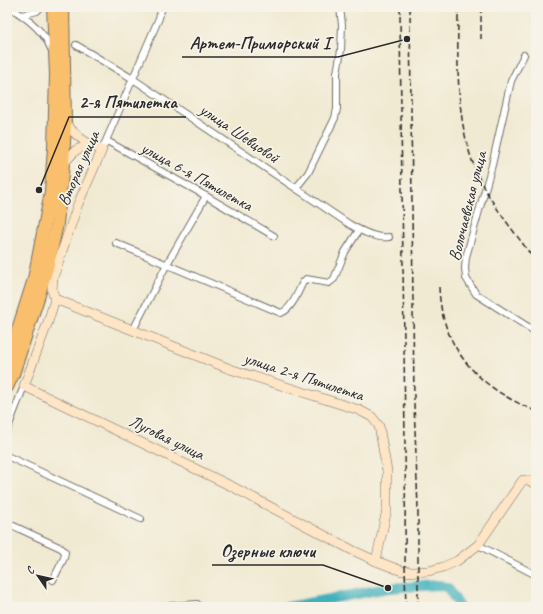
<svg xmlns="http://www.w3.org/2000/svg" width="543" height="614" font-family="Caveat,sans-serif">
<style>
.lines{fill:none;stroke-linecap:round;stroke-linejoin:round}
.river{stroke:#40b0bb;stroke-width:10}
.street-casing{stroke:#706e66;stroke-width:8}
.secondary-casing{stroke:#706e66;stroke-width:10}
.highway-casing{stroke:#706e66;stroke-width:14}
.street{stroke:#fff;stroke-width:6}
.secondary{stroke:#fde5c5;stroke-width:9}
.highway{stroke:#f9bf6d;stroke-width:12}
.rail{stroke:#2b2b2b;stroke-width:1.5;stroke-dasharray:6 3;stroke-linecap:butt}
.labels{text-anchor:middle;stroke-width:3.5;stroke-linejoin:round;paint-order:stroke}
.street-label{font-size:17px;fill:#2b2b2b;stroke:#f7f3e8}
.leader{fill:none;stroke:#2b2b2b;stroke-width:1.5}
.callout-dot{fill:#2b2b2b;stroke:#f7f3e8;stroke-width:1.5}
.callout-label{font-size:18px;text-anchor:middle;font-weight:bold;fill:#2b2b2b;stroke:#f7f3e8;stroke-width:3.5;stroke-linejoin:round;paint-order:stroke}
</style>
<rect width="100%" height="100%" fill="#f7f3e8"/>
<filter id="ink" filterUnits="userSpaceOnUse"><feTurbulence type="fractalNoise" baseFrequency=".025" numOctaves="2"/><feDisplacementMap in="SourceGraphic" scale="8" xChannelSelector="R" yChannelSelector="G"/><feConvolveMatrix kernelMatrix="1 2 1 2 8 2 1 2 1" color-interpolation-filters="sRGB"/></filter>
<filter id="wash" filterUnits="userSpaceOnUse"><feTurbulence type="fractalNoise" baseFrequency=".012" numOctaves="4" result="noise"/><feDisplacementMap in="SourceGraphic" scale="16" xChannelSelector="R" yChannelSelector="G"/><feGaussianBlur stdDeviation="0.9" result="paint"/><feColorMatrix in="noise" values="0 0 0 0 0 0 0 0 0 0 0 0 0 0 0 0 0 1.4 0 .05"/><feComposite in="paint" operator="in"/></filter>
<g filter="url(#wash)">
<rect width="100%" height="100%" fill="#f1ead3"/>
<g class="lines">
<polyline class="river" points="287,607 388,588 439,585 448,588 460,607"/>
</g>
</g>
<g filter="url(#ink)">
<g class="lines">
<defs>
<g id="street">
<path d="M 9,7 C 26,17 44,30 51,49"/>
<polyline points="22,15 37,11 41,7"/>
<path d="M 76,45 L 133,79 L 349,224 C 361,231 376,239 389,237"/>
<polyline points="524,55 511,81 492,165 466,257 465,268 466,278 476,294 536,332"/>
<polyline points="107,141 206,196 274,236"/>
<polyline points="102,150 159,18 162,7"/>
<polyline points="296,188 308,173 335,118 337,109 337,73 341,50 342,25 340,7"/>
<path d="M 116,243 L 281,313 C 292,309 298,292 303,282 L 306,279 L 329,283 L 334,279 L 345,252 L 359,230"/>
<polyline points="133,330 167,264 206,196"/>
<polyline points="7,430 24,386"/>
<polyline points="7,456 141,519"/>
<polyline points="7,523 61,548 65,552 64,558 53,580"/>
<polyline points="478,545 536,575"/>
<polyline points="158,607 197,604"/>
</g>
<g id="secondary">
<polyline points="63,164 76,150 89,145"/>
<polyline points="55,299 48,322 24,386 231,486 352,550 376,561 402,571 413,572 429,571 443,567 457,561 478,545 520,484 523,480 528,480 536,484"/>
<polyline points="55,299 230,369 359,410 372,417 379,426 387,471 387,509 376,561"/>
<path d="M 55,299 L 52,290 L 53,278 L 78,204 L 102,150 C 86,144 75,136 65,122"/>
</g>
<g id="highway">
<polyline points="7,364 34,279 51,192 54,147 56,75 53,7"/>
<polyline points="7,387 13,374 38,298 49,260 57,224 63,164 65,122 63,7"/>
</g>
</defs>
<use href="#street" class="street-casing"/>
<use href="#secondary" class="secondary-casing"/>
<use href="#highway" class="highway-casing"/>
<use href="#street" class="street"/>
<use href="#secondary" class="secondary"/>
<use href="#highway" class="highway"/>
<g class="rail">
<path d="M 400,7 C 401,155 404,302 405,450 C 406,503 404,555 406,607"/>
<polyline points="410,7 414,403 418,508 418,607"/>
<path d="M 458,7 C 458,66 454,129 482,184 C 497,212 518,236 536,262"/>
<polyline points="481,7 481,39"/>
<path d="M 439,287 C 441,349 480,389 536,411"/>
</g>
</g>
</g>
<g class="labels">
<g class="street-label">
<text transform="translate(240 133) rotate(34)" y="6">улица Шевцовой</text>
<text transform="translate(78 168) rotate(-66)" y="6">Вторая улица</text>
<text transform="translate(197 176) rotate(29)" y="6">улица 6-я Пятилетка</text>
<text transform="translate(467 206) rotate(-76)" y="6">Волочаевская улица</text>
<text transform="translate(304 376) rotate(18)" y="6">улица 2-я Пятилетка</text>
<text transform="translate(167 437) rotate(26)" y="6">Луговая улица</text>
</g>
</g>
<path class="leader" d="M407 39L338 57H182M39 190L69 117H186M388 588L323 565H212"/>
<g class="callout-dot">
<circle cx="407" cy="39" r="4"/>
<circle cx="39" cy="190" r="4"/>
<circle cx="388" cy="588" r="4"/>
</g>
<g class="callout-label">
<text x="260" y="49">Артем-Приморский I</text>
<text x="128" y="108">2-я Пятилетка</text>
<text x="268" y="557">Озерные ключи</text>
</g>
<rect width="543" height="614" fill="none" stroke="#f7f3e8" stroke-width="24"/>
<g transform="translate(38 576) rotate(304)" stroke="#f7f3e8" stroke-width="3" paint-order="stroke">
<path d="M0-3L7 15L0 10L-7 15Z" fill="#2b2b2b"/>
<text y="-6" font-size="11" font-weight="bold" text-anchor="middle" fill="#2b2b2b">С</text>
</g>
</svg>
